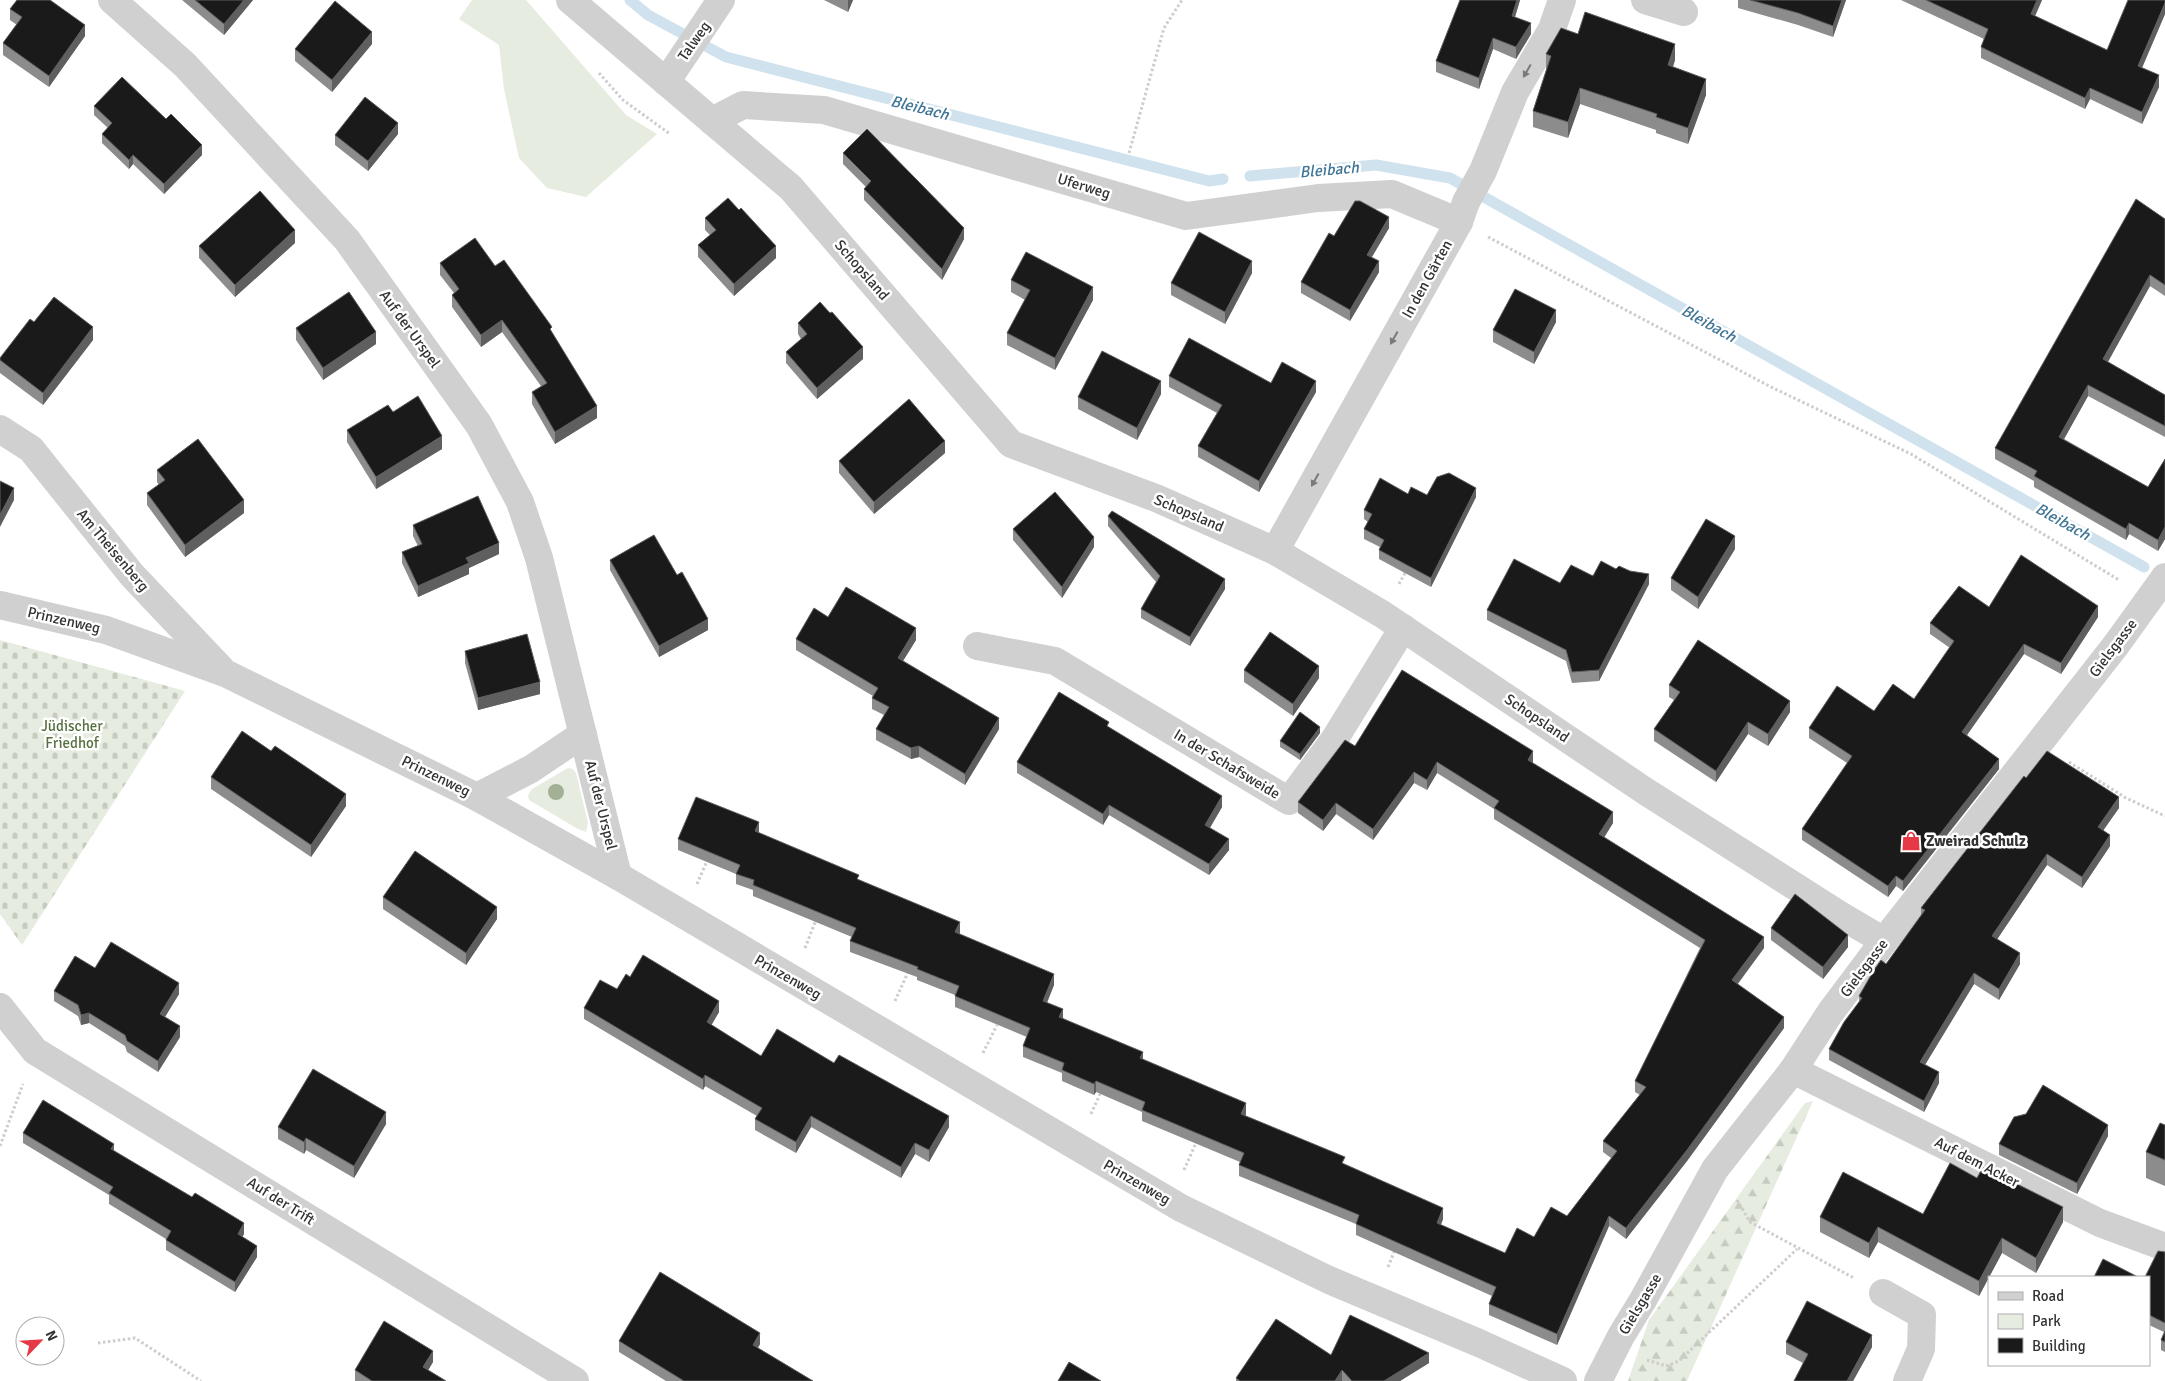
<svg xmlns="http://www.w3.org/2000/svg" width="2165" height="1381" font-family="Signika,sans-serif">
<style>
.green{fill:#e6ecdf}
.forest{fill:url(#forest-firs)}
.cemetery{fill:url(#cemetery-stones)}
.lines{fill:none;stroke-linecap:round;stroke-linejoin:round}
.stream{stroke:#cfe2ee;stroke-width:11}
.path{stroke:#cdcdcd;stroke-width:3;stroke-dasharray:2.5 2.5;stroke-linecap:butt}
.minor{stroke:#d0d0d0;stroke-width:28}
.tree{fill:#a2b095}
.wall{fill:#8c8c8c}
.shaded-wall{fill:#5f5f5f}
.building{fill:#1a1a1a;stroke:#5f5f5f}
.oneway{fill:#7a7a7a}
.labels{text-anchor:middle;stroke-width:5;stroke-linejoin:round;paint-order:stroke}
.street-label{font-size:15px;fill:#333;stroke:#fff}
.park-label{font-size:15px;fill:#56703f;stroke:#fff}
.poi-label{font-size:15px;font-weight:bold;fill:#333;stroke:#fff;text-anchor:start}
.water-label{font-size:16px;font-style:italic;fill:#3f7597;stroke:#fff}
</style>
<defs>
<pattern id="forest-firs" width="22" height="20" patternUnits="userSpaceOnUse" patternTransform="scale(1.25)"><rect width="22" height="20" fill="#e6ecdf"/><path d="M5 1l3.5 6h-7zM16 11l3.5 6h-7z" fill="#c6cbc0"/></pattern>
<pattern id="cemetery-stones" width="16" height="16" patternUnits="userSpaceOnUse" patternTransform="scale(1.25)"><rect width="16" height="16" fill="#e6ecdf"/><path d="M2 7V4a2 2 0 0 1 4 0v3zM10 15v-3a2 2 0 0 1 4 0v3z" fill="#c6cbc0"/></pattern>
</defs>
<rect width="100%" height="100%" fill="#fff"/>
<g class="green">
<polygon points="472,0 526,0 626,115 657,134 586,197 547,188 519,158 504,89 499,45 459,19"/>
<polygon points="568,768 573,769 576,773 588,823 586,832 578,829 529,800 528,795 532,789"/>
</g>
<polygon class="forest" points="1813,1101 1687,1381 1628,1381 1649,1320 1805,1103"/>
<polygon class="cemetery" points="0,640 185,691 22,945 0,914"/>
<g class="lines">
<g class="stream">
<polyline points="630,0 648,15 726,57 1209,181 1223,179"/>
<polyline points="1250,176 1376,165 1450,178 2144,567"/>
</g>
<g class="path">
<polyline points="599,73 623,100 670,134"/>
<polyline points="1129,153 1164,28 1182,0"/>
<polyline points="1488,237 1771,387 1911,454 2119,580"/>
<polyline points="1399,584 1405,573"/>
<polyline points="2069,762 2126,798 2165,816"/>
<polyline points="697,884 707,861"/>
<polyline points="805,948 816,920"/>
<polyline points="895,1001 909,970"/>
<polyline points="983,1053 997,1025"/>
<polyline points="1091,1114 1100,1094"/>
<polyline points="0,1146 23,1084"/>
<polyline points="1184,1170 1196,1143"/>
<polyline points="1737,1200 1750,1222 1854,1278"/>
<polyline points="1388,1267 1394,1252"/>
<polyline points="98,1343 135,1338 201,1381"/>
<polyline points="1647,1360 1666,1366 1679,1361 1797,1249"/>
</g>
<g class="minor">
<polyline points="112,0 185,65 347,240 479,425 520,502 539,558 618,876"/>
<polyline points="570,0 791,188 1011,444 1156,498 1275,551 1382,614 1645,791 1840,915 1884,941"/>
<polyline points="1645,0 1684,12"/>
<polyline points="666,82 721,0"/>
<polyline points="712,121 743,105 824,110 1186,216 1318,198 1392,194 1459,222"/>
<polyline points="0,429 31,449 132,575 221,669"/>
<polyline points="1275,551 1459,222 1466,202 1483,171 1515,92 1552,29 1562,0"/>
<polyline points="0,605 106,630 225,673 477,797 618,876 1181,1208 1329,1280 1479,1343 1563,1381"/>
<polyline points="977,646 1055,661 1289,801 1334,740 1403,628"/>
<polyline points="477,797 531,769 583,734"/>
<polyline points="0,1007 35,1051 575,1381"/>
<polyline points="1793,1070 2100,1223 2165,1247"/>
<polyline points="1883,1293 1922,1315 1921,1349 1907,1381"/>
<polyline points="1598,1381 1621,1336 1643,1300 1715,1169 1793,1070 1830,1013 1884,941 2116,645 2165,577"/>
</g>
</g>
<circle class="tree" cx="556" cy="792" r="8"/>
<g class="wall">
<polygon points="182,0 253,0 224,35"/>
<polygon points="824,0 853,0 848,12"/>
<polygon points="1460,0 1520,0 1515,17 1531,34 1516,59 1493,49 1479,89 1436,72 1436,61"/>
<polygon points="1738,0 1846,0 1833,37 1798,25 1738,8"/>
<polygon points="1901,0 2042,0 2035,16 2107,50 2165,14 2142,68 2159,87 2142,124 2090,99 2085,109 1981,58 1981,47 1984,39"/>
<polygon points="10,9 85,36 49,87 3,55 3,43 17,25 10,20"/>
<polygon points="1578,34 1675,60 1673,67 1706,95 1688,144 1656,133 1656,130 1580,104 1568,138 1533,127 1533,111 1546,70 1546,54"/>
<polygon points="372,44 332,92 295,61 295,49"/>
<polygon points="94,106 202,155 164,194 133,164 129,169 102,143 102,134 108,128 94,115"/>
<polygon points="398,134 368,171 335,145 335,135"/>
<polygon points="843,153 964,239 942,280 864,200 864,189 866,187 843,164"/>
<polygon points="705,218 776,258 734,296 698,257 698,245 710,235 705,230"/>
<polygon points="2165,219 2165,296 2150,286 2107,362 2165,395 2165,437 2088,396 2064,439 2148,487 2165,459 2165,539 2158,551 2129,534 2126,540 2034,487 2034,481 1995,459 1995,448"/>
<polygon points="1389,228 1372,257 1379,272 1350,321 1301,293 1301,282 1334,236"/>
<polygon points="295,243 235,297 199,258 199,246"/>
<polygon points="440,263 495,266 552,334 597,418 555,444 532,404 532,392 541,386 502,332 481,347 452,307 452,295 454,293 440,275"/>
<polygon points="1252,273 1225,324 1171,295 1171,283"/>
<polygon points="1011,280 1093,300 1055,370 1007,345 1007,333 1025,300 1011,292"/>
<polygon points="830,313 863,359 817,399 786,363 786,352 801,339 798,334 798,323"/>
<polygon points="34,322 93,340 43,405 0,373 0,358"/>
<polygon points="1556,322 1534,364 1493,342 1493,330"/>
<polygon points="296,328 376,344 323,380 296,340"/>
<polygon points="1169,376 1271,383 1316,392 1259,492 1198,457 1198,446 1217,413 1169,387"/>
<polygon points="1161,394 1137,440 1078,409 1078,397"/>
<polygon points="393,412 442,449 376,489 347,442 347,430"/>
<polygon points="945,453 874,514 839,473 839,461"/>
<polygon points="157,470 244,513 185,557 147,505 147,493 159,485 157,482"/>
<polygon points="1408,494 1427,495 1476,497 1431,587 1379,559 1379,550 1380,547 1364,539 1364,529 1368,522 1364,519 1364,510"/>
<polygon points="1108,516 1225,589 1190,646 1141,618 1141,609 1156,582 1108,526"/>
<polygon points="413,525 499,554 469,568 469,574 418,597 402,563 402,552 418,546 413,536"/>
<polygon points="1013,529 1094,547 1062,598 1013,540"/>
<polygon points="1735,549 1698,609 1671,590 1671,578"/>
<polygon points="610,560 677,575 708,630 659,657 610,570"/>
<polygon points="1616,569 1649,584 1599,681 1572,683 1566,661 1487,620 1487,610 1560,583"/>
<polygon points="1989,607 2098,617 2061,674 2024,654 1967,735 1999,769 1903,891 1896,886 1888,897 1802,840 1802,829 1847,763 1809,738 1809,728 1874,711 1914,699 1950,648 1930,634 1930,623"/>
<polygon points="828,617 916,640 903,661 999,729 965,785 919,757 911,759 876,740 876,729 884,715 872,709 872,698 873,696 796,650 796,639"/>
<polygon points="465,651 540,694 478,710 465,663"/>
<polygon points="1244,670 1319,678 1293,716 1244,682"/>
<polygon points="1669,685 1790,712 1768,746 1748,734 1716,782 1654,741 1654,729 1674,700 1669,697"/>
<polygon points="1109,728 1222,807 1210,828 1229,850 1209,875 1109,815 1103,825 1017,773 1017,762"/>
<polygon points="1320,733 1300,760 1280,747 1280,741"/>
<polygon points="1355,746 1533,762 1532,763 1613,823 1604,838 1764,948 1738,984 1784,1028 1687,1161 1626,1239 1609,1226 1557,1345 1489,1315 1489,1304 1492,1296 1356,1235 1356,1224 1239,1176 1239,1165 1240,1162 1142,1121 1142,1112 1096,1092 1094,1095 1062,1081 1062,1073 1023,1057 1023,1046 1027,1037 955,1007 955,995 917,980 917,977 850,952 850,941 852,937 753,896 753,890 736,884 736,874 678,850 678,839 759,833 859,880 960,933 959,934 1054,985 1047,1003 1063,1018 1246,1114 1245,1116 1345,1165 1443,1219 1441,1225 1505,1253 1534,1237 1567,1216 1611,1158 1603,1152 1603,1141 1640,1095 1635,1092 1635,1081 1700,948 1494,819 1494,809 1437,773 1427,790 1414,783 1373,840 1336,814 1323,831 1298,813 1298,802"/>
<polygon points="211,777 346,806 311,857 211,789"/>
<polygon points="2026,778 2119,808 2103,830 2110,846 2082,888 2047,865 1997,939 2020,964 1999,1000 1974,984 1925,1065 1939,1083 1924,1112 1829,1060 1829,1049 1859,1002 1859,996 1886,964 1921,915 1921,908"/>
<polygon points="383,897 497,919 466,965 383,909"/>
<polygon points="1771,928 1848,947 1823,979 1771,940"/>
<polygon points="95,968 179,994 165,1017 180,1037 158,1072 127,1052 125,1046 89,1023 81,1025 78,1016 54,1001 54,991"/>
<polygon points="630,977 719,1012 711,1025 761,1056 834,1063 949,1127 929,1162 915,1154 901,1178 811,1127 796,1153 755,1130 755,1119 757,1116 705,1086 703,1090 584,1019 584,1008 617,989"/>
<polygon points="2026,1114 2108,1136 2077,1194 1999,1155 1999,1144"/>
<polygon points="386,1124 354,1178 306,1150 304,1154 278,1139 278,1127"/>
<polygon points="2165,1125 2165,1186 2146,1178 2146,1152"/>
<polygon points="23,1133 114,1151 244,1234 242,1237 257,1257 235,1292 166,1250 166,1239 109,1204 109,1195 23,1143"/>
<polygon points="1977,1178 2063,1222 2036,1273 2002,1253 1979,1296 1878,1242 1869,1258 1820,1232 1820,1217 1923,1214"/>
<polygon points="2165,1252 2165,1352 2161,1350 2161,1340 2164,1332 2149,1325 2149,1277"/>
<polygon points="619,1341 760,1344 758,1348 813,1381 666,1381 619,1352"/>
<polygon points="1786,1342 1872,1347 1853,1381 1794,1381 1803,1363 1786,1354"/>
<polygon points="1331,1355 1429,1363 1400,1381 1236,1381 1236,1378"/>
<polygon points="433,1362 428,1370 446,1381 355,1381 355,1370"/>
</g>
<g class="shaded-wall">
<polygon points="244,0 253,0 224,35 224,24"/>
<polygon points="848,0 853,0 848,12"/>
<polygon points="1517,0 1520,0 1512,27 1512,16"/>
<polygon points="1842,0 1846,0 1833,37 1833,26"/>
<polygon points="2037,0 2042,0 2031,25 2031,14"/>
<polygon points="2165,3 2165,14 2138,77 2138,66"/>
<polygon points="1531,23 1531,34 1516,59 1516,47"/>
<polygon points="85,25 85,36 49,87 49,76"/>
<polygon points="372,32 372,44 332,92 332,80"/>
<polygon points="1493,38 1493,49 1479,89 1479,78"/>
<polygon points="1675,44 1675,60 1668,81 1668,65"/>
<polygon points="2159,75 2159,87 2142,124 2142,112"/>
<polygon points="1706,79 1706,95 1688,144 1688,128"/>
<polygon points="1580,88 1580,104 1568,138 1568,122"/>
<polygon points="2090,88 2090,99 2085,109 2085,98"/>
<polygon points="398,123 398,134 368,171 368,161"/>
<polygon points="202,145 202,155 164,194 164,184"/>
<polygon points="133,155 133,164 129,169 129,160"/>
<polygon points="1389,217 1389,228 1367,265 1367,255"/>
<polygon points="964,228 964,239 942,280 942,269"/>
<polygon points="295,230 295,243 235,297 235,285"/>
<polygon points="776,246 776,258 734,296 734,284"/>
<polygon points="1252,261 1252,273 1225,324 1225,312"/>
<polygon points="1379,261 1379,272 1350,321 1350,310"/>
<polygon points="2150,275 2150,286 2103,371 2103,359"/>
<polygon points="1093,287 1093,300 1055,370 1055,358"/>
<polygon points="1556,310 1556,322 1534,364 1534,352"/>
<polygon points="502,320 502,332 481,347 481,335"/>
<polygon points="93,327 93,340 43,405 43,393"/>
<polygon points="376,332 376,344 323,380 323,368"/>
<polygon points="863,347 863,359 817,399 817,388"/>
<polygon points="1161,381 1161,394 1137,440 1137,428"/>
<polygon points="1316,381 1316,392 1259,492 1259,481"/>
<polygon points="2088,385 2088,396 2059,448 2059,437"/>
<polygon points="597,406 597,418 555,444 555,432"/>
<polygon points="442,436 442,449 376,489 376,477"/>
<polygon points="945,441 945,453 874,514 874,502"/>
<polygon points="14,488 14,500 0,527 0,515"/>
<polygon points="1476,488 1476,497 1431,587 1431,578"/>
<polygon points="244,500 244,513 185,557 185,545"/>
<polygon points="2129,523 2129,534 2126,540 2126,529"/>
<polygon points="2165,527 2165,539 2158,551 2158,540"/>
<polygon points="1735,536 1735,549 1698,609 1698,597"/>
<polygon points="1094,537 1094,547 1062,598 1062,587"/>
<polygon points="499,543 499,554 469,568 469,574 418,597 418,586 466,558"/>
<polygon points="1649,574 1649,584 1599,681 1599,670"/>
<polygon points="1225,579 1225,589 1190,646 1190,637"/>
<polygon points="2098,606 2098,617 2061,674 2061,663"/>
<polygon points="708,619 708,630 659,657 659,646"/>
<polygon points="916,628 916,640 898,669 898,658"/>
<polygon points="2024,644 2024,654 1962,742 1962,732"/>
<polygon points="1319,666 1319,678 1293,716 1293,704"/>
<polygon points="540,682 540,694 478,710 478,698"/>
<polygon points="1790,701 1790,712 1768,746 1768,734"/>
<polygon points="999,718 999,729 965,785 965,774"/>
<polygon points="1748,722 1748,734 1716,782 1716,771"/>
<polygon points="1320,727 1320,733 1300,760 1300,754"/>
<polygon points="919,746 919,757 911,759 911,748"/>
<polygon points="1533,751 1533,762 1528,770 1528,760"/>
<polygon points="1999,759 1999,769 1903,891 1903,881"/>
<polygon points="1437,762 1437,773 1427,790 1427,780"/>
<polygon points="1414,772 1414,783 1373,840 1373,829"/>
<polygon points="346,794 346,806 311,857 311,845"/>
<polygon points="1222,796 1222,807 1205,836 1205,825"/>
<polygon points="2119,797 2119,808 2098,838 2098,827"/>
<polygon points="1336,803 1336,814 1323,831 1323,820"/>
<polygon points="1109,805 1109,815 1103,825 1103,814"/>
<polygon points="1613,812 1613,823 1599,845 1599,834"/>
<polygon points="759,822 759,833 755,831"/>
<polygon points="2110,835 2110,846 2082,888 2082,877"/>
<polygon points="1229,839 1229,850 1209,875 1209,864"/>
<polygon points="2047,854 2047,865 1992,947 1992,936"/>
<polygon points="1896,876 1896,886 1888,897 1888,886"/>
<polygon points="497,907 497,919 466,965 466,953"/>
<polygon points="960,922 960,933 955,943 955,932"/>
<polygon points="1848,935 1848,947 1823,979 1823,967"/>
<polygon points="1764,937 1764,948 1732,991 1732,980"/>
<polygon points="2020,953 2020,964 1999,1000 1999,989"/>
<polygon points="1974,973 1974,984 1920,1073 1920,1062"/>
<polygon points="1054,974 1054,985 1043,1012 1043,1001"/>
<polygon points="179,983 179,994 160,1025 160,1014"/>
<polygon points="719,1001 719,1012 707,1033 707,1022"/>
<polygon points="1063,1009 1063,1020 1059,1017"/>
<polygon points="89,1013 89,1023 81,1025 81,1015"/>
<polygon points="1784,1017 1784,1028 1687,1161 1626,1239 1626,1228"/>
<polygon points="180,1026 180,1037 158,1072 158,1061"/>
<polygon points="1143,1052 1143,1062 1140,1058"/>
<polygon points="1939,1072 1939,1083 1924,1112 1924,1101"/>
<polygon points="705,1075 705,1086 703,1090 703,1079"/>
<polygon points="1096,1081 1096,1092 1094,1095 1094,1084"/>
<polygon points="1246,1103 1246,1114 1241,1125 1241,1114"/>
<polygon points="386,1112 386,1124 354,1178 354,1166"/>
<polygon points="811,1116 811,1127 796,1153 796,1142"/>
<polygon points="949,1116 949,1127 929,1162 929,1150"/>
<polygon points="2108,1125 2108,1136 2077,1194 2077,1183"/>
<polygon points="306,1138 306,1150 304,1154 304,1142"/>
<polygon points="915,1143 915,1154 901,1178 901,1167"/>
<polygon points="114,1144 114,1155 111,1149"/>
<polygon points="2063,1207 2063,1222 2036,1273 2036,1258"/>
<polygon points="1443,1208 1443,1219 1437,1234 1437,1223"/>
<polygon points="1609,1216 1609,1226 1557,1345 1557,1334"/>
<polygon points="244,1223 244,1234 238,1245 238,1234"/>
<polygon points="1878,1227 1878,1242 1869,1258 1869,1243"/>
<polygon points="2002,1238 2002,1253 1979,1296 1979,1281"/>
<polygon points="257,1246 257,1257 235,1292 235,1282"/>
<polygon points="760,1333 760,1344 753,1356 753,1345"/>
<polygon points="1872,1335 1872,1347 1853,1381 1847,1381"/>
<polygon points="433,1351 433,1362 423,1379 423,1367"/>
<polygon points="1429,1353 1429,1363 1400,1381 1384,1381"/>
<polygon points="1342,1370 1342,1381 1335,1381"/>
</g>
<g class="building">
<polygon points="17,0 50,0 85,25 49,76 3,43 22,17 10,9"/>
<polygon points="195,0 244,0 224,24"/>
<polygon points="1460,0 1517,0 1512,16 1531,23 1516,47 1493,38 1479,78 1436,61"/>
<polygon points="1750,0 1842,0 1833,26 1798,13"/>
<polygon points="1926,0 2037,0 2031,14 2107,50 2128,0 2165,0 2165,3 2138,66 2159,75 2142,112 2090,88 2085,98 1981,47 1988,29"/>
<polygon points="335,1 372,32 332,80 295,49"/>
<polygon points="1585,12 1675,44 1668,65 1706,79 1688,128 1656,117 1657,114 1580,88 1568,122 1533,111 1551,56 1546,54 1561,28 1578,34"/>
<polygon points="122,77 166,119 171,114 202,145 164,184 133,155 129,160 102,134 112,123 94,106"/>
<polygon points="365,97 398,123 368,161 335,135"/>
<polygon points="867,129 964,228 942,269 864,189 871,181 843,153"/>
<polygon points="260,191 295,230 235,285 199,246"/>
<polygon points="728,198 739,210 741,208 776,246 734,284 698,245 716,230 705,218"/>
<polygon points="2136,199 2165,219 2165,285 2150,275 2103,359 2165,395 2165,426 2088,385 2059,437 2148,487 2165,459 2165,527 2158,540 2129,523 2126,529 2034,476 2037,471 1995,448"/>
<polygon points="1355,201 1360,201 1389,217 1367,255 1379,261 1350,310 1301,282 1329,233 1334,236"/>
<polygon points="1199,232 1252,261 1225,312 1171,283"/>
<polygon points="475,238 495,266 504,260 552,327 550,329 597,406 555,432 532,392 547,383 502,320 481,335 452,295 459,289 440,263"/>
<polygon points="1026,252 1093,287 1055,358 1007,333 1030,290 1011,280"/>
<polygon points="1515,289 1556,310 1534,352 1493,330"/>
<polygon points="349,292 376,332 323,368 296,328"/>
<polygon points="54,297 93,327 43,393 0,360 0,358 30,319 34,322"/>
<polygon points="820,302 830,313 832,312 863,347 817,388 786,352 807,334 798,323"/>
<polygon points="1189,338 1271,383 1282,362 1316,381 1259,481 1198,446 1222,405 1169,376"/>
<polygon points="1102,351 1161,381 1137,428 1078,397"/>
<polygon points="418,396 442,436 376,477 347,430 388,405 393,412"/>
<polygon points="909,399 945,441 874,502 839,461"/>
<polygon points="198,439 244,500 185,545 147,493 165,480 157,470"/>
<polygon points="1449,473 1476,488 1431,578 1379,550 1384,540 1364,529 1372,514 1364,510 1380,478 1408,494 1411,487 1427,495 1437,477"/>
<polygon points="0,481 14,488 0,515"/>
<polygon points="1055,492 1094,537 1062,587 1013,529"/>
<polygon points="478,496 499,543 466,558 469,563 418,586 402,552 422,544 413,525"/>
<polygon points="1112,511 1225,579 1190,637 1141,609 1160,576 1108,516"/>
<polygon points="1706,519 1735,536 1698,597 1671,578"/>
<polygon points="654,535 677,575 682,572 708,619 659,646 610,560"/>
<polygon points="2021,555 2098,606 2061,663 2024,644 1962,732 1999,759 1903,881 1896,876 1888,886 1802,829 1852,756 1809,728 1837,686 1874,711 1893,684 1914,699 1954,641 1930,623 1959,586 1989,607"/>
<polygon points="1514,559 1560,583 1571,565 1593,576 1601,561 1616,569 1619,566 1630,571 1649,574 1599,670 1572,672 1566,650 1487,610"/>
<polygon points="846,587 916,628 898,658 999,718 965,774 919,746 911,748 876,729 889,707 872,698 878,688 796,639 814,608 828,617"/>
<polygon points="1270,632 1319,666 1293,704 1244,670"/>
<polygon points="527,634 540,682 478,698 465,651"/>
<polygon points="1698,640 1790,701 1768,734 1748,722 1716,771 1654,729 1680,692 1669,685"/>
<polygon points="1402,670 1533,751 1528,760 1613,812 1599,834 1764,937 1732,980 1784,1017 1687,1150 1626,1228 1609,1216 1557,1334 1489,1304 1496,1287 1356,1224 1359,1215 1239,1165 1244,1153 1142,1110 1145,1102 1096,1081 1094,1084 1062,1070 1064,1063 1023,1046 1030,1028 955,996 959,986 917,969 918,967 850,941 856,928 753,885 754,880 736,874 740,865 678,839 696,797 759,822 755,831 859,875 857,879 960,922 955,932 1054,974 1043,1001 1063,1009 1059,1017 1143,1052 1140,1058 1246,1103 1241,1114 1345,1157 1342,1163 1443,1208 1437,1223 1505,1253 1517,1228 1534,1237 1551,1207 1567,1216 1617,1151 1603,1141 1646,1087 1635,1081 1705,940 1494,808 1499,801 1437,762 1427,780 1414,772 1373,829 1336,803 1323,820 1298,802 1345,740 1355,746"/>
<polygon points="1059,692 1109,722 1107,726 1222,796 1205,825 1229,839 1209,864 1109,805 1103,814 1017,762"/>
<polygon points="1300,712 1320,727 1300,754 1280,741"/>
<polygon points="242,731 271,751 275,746 346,794 311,845 211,777"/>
<polygon points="2047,751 2119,797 2098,827 2110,835 2082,877 2047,854 1992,936 2020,953 1999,989 1974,973 1920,1062 1939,1072 1924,1101 1829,1049 1844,1022 1862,998 1859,996 1874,970 1881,960 1886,964 1925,910 1921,908 2024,776 2026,778"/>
<polygon points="415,851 497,907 466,953 383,897"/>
<polygon points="1795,894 1848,935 1823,967 1771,928"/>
<polygon points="111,942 179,983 160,1014 180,1026 158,1061 127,1041 125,1035 89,1013 81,1015 78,1005 54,991 75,956 95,968"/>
<polygon points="643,955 719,1001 707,1022 761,1056 777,1029 834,1063 839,1055 949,1116 929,1150 915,1143 901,1167 811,1116 796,1142 755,1119 762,1108 705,1075 703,1079 584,1008 600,980 617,989 626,974 630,977"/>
<polygon points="313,1069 386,1112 354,1166 306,1138 304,1142 278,1127"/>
<polygon points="2043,1085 2108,1125 2077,1183 1999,1144 2014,1117 2026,1114"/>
<polygon points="43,1100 114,1144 111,1149 192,1197 195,1193 244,1223 238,1234 257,1246 235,1282 166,1240 171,1231 109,1193 113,1187 23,1133"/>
<polygon points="2160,1123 2165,1125 2165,1160 2146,1152"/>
<polygon points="1950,1163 1977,1178 1983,1167 2063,1207 2036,1258 2002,1238 1979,1281 1878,1227 1869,1243 1820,1217 1843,1172 1923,1214"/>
<polygon points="2158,1251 2165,1252 2165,1323 2149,1315 2149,1277 2145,1277"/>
<polygon points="2103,1259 2138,1277 2094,1277"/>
<polygon points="660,1272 760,1333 753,1345 813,1381 684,1381 619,1341"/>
<polygon points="1807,1301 1872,1335 1847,1381 1794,1381 1808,1354 1786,1342"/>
<polygon points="1350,1315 1429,1353 1384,1381 1352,1381 1342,1370 1335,1381 1240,1381 1236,1378 1276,1319 1331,1355"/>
<polygon points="384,1321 433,1351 423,1367 446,1381 372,1381 355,1370"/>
<polygon points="2165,1331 2165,1342 2161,1340"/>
<polygon points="1069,1362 1101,1381 1058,1381"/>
</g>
<defs><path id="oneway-solid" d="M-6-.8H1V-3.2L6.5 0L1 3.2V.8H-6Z" transform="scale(1.25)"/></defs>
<g class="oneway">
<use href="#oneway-solid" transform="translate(1527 71) rotate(120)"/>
<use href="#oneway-solid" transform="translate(1394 338) rotate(119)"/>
<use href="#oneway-solid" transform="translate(1315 480) rotate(119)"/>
</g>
<defs>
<symbol id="shop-bare" viewBox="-9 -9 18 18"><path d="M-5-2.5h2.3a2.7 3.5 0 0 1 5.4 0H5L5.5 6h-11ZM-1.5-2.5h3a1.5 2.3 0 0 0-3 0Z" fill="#e63946" stroke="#fff" stroke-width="2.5" paint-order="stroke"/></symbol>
</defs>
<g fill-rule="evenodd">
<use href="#shop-bare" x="1897" y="827" width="28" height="28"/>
</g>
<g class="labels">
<g class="street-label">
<text transform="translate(694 41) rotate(-55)" y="5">Talweg</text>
<text transform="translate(1084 186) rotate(17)" y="5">Uferweg</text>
<text transform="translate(862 270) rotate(49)" y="5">Schopsland</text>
<text transform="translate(1427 279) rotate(-61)" y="5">In den Gärten</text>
<text transform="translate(410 329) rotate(54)" y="5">Auf der Urspel</text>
<text transform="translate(1189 513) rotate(23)" y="5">Schopsland</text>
<text transform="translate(113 550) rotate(50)" y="5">Am Theisenberg</text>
<text transform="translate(64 620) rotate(13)" y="5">Prinzenweg</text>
<text transform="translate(2113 648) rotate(-53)" y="5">Gielsgasse</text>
<text transform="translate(1537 718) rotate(34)" y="5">Schopsland</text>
<text transform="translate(1227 764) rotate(31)" y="5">In der Schafsweide</text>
<text transform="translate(436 776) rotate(26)" y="5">Prinzenweg</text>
<text transform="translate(601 805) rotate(76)" y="5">Auf der Urspel</text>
<text transform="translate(1864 968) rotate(-53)" y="5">Gielsgasse</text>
<text transform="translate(788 977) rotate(30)" y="5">Prinzenweg</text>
<text transform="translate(1977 1162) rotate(27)" y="5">Auf dem Acker</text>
<text transform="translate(1137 1182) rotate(30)" y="5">Prinzenweg</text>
<text transform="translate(281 1201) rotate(32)" y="5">Auf der Trift</text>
<text transform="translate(1640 1304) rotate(-59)" y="5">Gielsgasse</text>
</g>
<g class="park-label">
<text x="72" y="731">Jüdischer<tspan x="72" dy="17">Friedhof</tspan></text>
</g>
<g class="poi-label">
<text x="1926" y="846">Zweirad Schulz</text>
</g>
<g class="water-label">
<text transform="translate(920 107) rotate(14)" y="6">Bleibach</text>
<text transform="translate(1329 169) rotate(-5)" y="6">Bleibach</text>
<text transform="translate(1709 323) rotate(29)" y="6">Bleibach</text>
<text transform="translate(2063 521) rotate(29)" y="6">Bleibach</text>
</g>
</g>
<rect x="1988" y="1276" width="162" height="90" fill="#ffffff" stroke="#adadad"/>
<rect x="1998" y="1292" width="25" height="8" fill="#d0d0d0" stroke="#adadad"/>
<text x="2032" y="1301" font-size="15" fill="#333333">Road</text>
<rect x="1998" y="1314" width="25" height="15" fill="#e6ecdf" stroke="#adadad"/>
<text x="2032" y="1326" font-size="15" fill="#333333">Park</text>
<rect x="1998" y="1338" width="25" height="15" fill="#1a1a1a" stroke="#adadad"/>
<text x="2032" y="1351" font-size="15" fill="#333333">Building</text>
<g transform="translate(40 1341) rotate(65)"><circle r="24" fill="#ffffff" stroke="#adadad"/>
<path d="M0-4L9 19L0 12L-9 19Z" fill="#e63946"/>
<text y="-8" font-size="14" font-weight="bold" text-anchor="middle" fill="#333333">N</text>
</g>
</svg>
